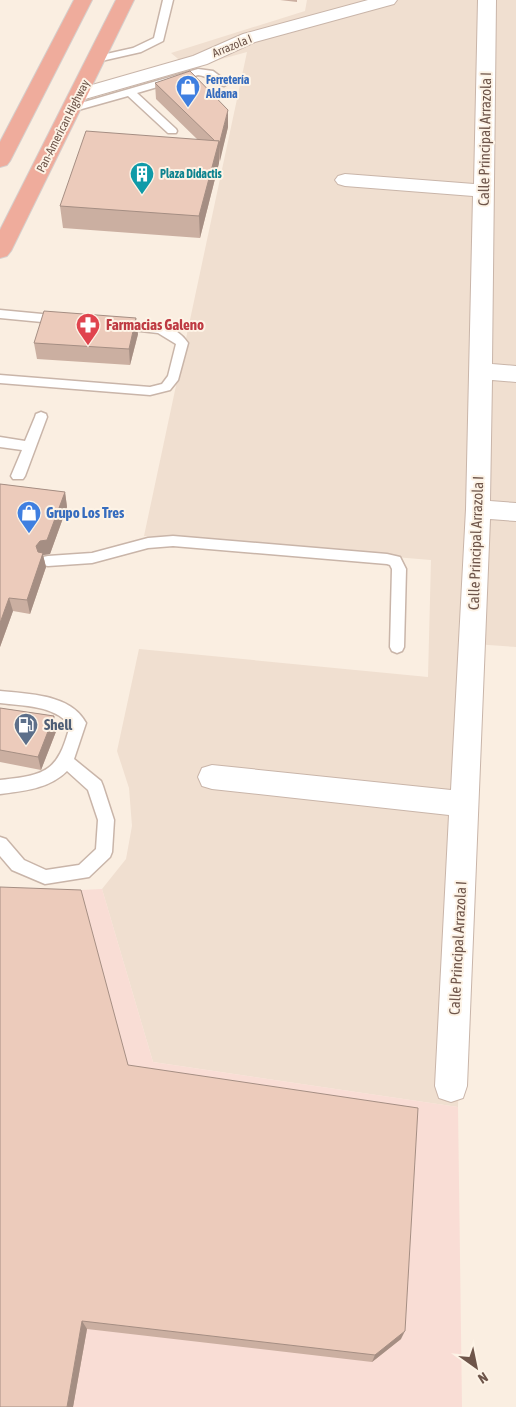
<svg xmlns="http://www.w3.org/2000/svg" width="516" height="1407" font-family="'Asap Condensed',sans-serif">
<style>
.residential{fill:#f0dfd0}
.commercial{fill:#f9ddd5}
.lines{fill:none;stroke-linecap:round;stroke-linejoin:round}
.lane-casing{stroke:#c9b5a9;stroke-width:3}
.street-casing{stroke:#c9b5a9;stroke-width:2}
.highway-casing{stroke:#d6cfcc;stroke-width:2}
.lane{fill:#fff;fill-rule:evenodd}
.street{fill:#fff;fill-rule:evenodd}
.highway{fill:#efac9c;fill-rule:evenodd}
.wall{fill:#cbafa1}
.shaded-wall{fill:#a58e83}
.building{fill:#eccbbb;stroke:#a58e83}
.labels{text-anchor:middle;stroke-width:4;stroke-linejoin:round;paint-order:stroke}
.far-street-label{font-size:12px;fill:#6e554a;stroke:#fdf3e6}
.far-shop-label{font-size:12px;font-weight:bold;fill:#366cbe;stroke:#fdf3e6;text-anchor:start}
.far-culture-label{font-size:12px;font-weight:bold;fill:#0d838f;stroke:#fdf3e6;text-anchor:start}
.street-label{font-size:15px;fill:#6e554a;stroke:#fdf3e6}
.health-label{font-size:15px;font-weight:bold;fill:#be3a42;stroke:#fdf3e6;text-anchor:start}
.shop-label{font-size:15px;font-weight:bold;fill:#366cbe;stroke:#fdf3e6;text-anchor:start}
.service-label{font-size:15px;font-weight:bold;fill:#4e5e75;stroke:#fdf3e6;text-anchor:start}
</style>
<rect width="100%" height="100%" fill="#faeee1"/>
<polygon class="residential" points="307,0 516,0 516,647 474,644 458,1107 153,1062 102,889 126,859 132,826 129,788 117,751 139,649 428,677 431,560 144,536 247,52 189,68 171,53 305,11"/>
<polygon class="commercial" points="102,889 153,1062 458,1107 462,1407 0,1407 0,894"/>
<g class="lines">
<defs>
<g id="lane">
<polygon points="163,0 173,0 163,41 141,52 97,62 93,61 93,57 133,48 154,38"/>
<path d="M 198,69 L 213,71 L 229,83 L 224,86 C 214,83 209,76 198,75 L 137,93 L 176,129 L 177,131 L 176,133 L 168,133 L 128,96 L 71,112 L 66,109 L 67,107 Z"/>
<polygon points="0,310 63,316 69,320 63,324 0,318"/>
<path d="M 118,321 C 142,323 173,320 188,343 L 178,380 L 170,390 L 150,395 L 0,383 L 0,375 L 150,387 L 162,384 L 168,376 L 176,344 L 158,333 L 114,328 L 112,325 Z"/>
<polygon points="41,412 46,414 47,417 25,476 23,479 13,479 11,476 22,450 0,447 0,437 25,441 35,417 36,414"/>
<polygon points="173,536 387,554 400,557 406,569 404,647 402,651 397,653 392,651 390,647 392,569 390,565 387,564 173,546 148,548 92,563 48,566 43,565 41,561 43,557 48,556 92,553 148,538"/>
<path d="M 0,691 C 28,694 71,694 86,723 L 74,759 L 101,781 L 103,786 L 114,820 L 112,852 L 110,857 L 89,877 L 45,884 L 12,870 L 0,856 L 0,837 L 6,839 L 24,860 L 46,870 L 79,865 L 96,849 L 98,820 L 88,790 L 67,771 C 49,789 23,791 0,794 L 0,780 C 46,775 58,772 70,725 C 53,705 24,706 0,703 Z"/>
</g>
<g id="street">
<polygon points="368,0 397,0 394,4 255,42 207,64 78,101 71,99 69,95 71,91 193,56 243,34"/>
<polygon points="478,0 496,0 492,364 516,366 516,382 492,380 490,501 516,503 516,521 490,519 467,1086 463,1098 451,1102 439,1098 435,1086 449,815 212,789 202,786 198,777 202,768 212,765 451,790 466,509 473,196 345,186 338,184 335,180 338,176 345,174 474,184"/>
</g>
<g id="highway">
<polygon points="74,0 92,0 10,161 7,165 0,167 0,142"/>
<polygon points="116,0 134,0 11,251 7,256 0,258 0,230"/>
</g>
</defs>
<use href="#lane" class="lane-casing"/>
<use href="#street" class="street-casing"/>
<use href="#highway" class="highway-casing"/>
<use href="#lane" class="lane"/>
<use href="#street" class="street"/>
<use href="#highway" class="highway"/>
</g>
<g class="wall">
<polygon points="280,0 297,0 297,2"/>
<polygon points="155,83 228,127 200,238 63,228 60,206 198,140 156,99"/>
<polygon points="138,334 130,365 37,359 34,343"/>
<polygon points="0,484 65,492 67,507 50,554 43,555 46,567 30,614 13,611 0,647"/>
<polygon points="0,708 54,716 57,729 41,770 0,762"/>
<polygon points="128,1065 401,1339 372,1362 87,1329 73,1407 0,1407"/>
</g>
<g class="shaded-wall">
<polygon points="228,110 228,127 220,161 219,145"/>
<polygon points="219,141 219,163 200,238 199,216"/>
<polygon points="136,318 138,334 130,365 129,349"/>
<polygon points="65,492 67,507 50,554 43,555 46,567 30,614 27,600 39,560 36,546"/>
<polygon points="9,598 13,611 0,647 0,623"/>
<polygon points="54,716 57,729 41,770 38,757"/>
<polygon points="82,1321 87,1329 73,1407 67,1407"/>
<polygon points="405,1331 401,1339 372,1362 375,1355"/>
</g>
<g class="building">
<polygon points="190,71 228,110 219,145 219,141 215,141 155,83"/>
<polygon points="86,131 219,141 199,216 60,206"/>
<polygon points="44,311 136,318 129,349 34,343"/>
<polygon points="0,484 65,492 47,540 40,541 36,546 38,552 43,553 27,600 9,598 0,623"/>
<polygon points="0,708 54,716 38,757 0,750"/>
<polygon points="0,887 81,890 128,1065 418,1108 405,1331 375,1355 82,1321 67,1407 0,1407"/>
</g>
<defs>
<symbol id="shop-pin" viewBox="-11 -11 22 30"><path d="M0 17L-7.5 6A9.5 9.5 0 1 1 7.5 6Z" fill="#3f7fe0" stroke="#fdf3e6"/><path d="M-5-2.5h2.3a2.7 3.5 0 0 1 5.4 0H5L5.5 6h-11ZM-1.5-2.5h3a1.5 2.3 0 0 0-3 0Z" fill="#fff"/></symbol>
<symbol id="building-pin" viewBox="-11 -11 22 30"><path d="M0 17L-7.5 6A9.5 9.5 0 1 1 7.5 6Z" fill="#0f9aa8" stroke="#fdf3e6"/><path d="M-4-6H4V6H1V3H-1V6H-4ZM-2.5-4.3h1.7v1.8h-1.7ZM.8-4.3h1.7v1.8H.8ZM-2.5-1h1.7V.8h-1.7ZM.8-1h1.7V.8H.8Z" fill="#fff"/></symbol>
<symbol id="pharmacy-pin" viewBox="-11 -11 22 30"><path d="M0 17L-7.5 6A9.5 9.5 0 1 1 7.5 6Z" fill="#e0444e" stroke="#fdf3e6"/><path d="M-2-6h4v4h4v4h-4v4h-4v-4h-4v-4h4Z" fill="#fff"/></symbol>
<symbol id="fuel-pin" viewBox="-11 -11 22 30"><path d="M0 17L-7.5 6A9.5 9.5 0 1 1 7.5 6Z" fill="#5c6f8a" stroke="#fdf3e6"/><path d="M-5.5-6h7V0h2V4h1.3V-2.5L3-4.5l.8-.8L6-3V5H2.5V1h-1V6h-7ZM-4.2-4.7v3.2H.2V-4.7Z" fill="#fff"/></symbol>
</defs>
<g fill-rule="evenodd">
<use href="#shop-pin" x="174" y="73" width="28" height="38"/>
<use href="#building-pin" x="128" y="160" width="28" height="38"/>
<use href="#pharmacy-pin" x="74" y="311" width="28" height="38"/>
<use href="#shop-pin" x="15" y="499" width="28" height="38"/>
<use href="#fuel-pin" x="12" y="711" width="28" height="38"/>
</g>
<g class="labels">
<g class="far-street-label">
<text transform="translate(232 46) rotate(-22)" y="4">Arrazola I</text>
<text transform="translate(63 126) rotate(-63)" y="4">Pan-American Highway</text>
</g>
<g class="far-shop-label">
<text x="206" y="84">Ferretería<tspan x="206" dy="14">Aldana</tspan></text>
</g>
<g class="far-culture-label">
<text x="160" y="178">Plaza Didactis</text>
</g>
<g class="street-label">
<text transform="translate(485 139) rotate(-89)" y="5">Calle Principal Arrazola I</text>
<text transform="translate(476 543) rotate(-88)" y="5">Calle Principal Arrazola I</text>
<text transform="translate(458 948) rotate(-87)" y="5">Calle Principal Arrazola I</text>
</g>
<g class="health-label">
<text x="106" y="330">Farmacias Galeno</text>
</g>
<g class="shop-label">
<text x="46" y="518">Grupo Los Tres</text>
</g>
<g class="service-label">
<text x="44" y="730">Shell</text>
</g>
</g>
<g transform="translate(476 1367) rotate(147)" stroke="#fdf3e6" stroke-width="4" paint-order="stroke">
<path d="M0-4L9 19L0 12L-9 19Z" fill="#6e554a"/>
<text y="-8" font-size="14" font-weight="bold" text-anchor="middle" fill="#6e554a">N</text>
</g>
</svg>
